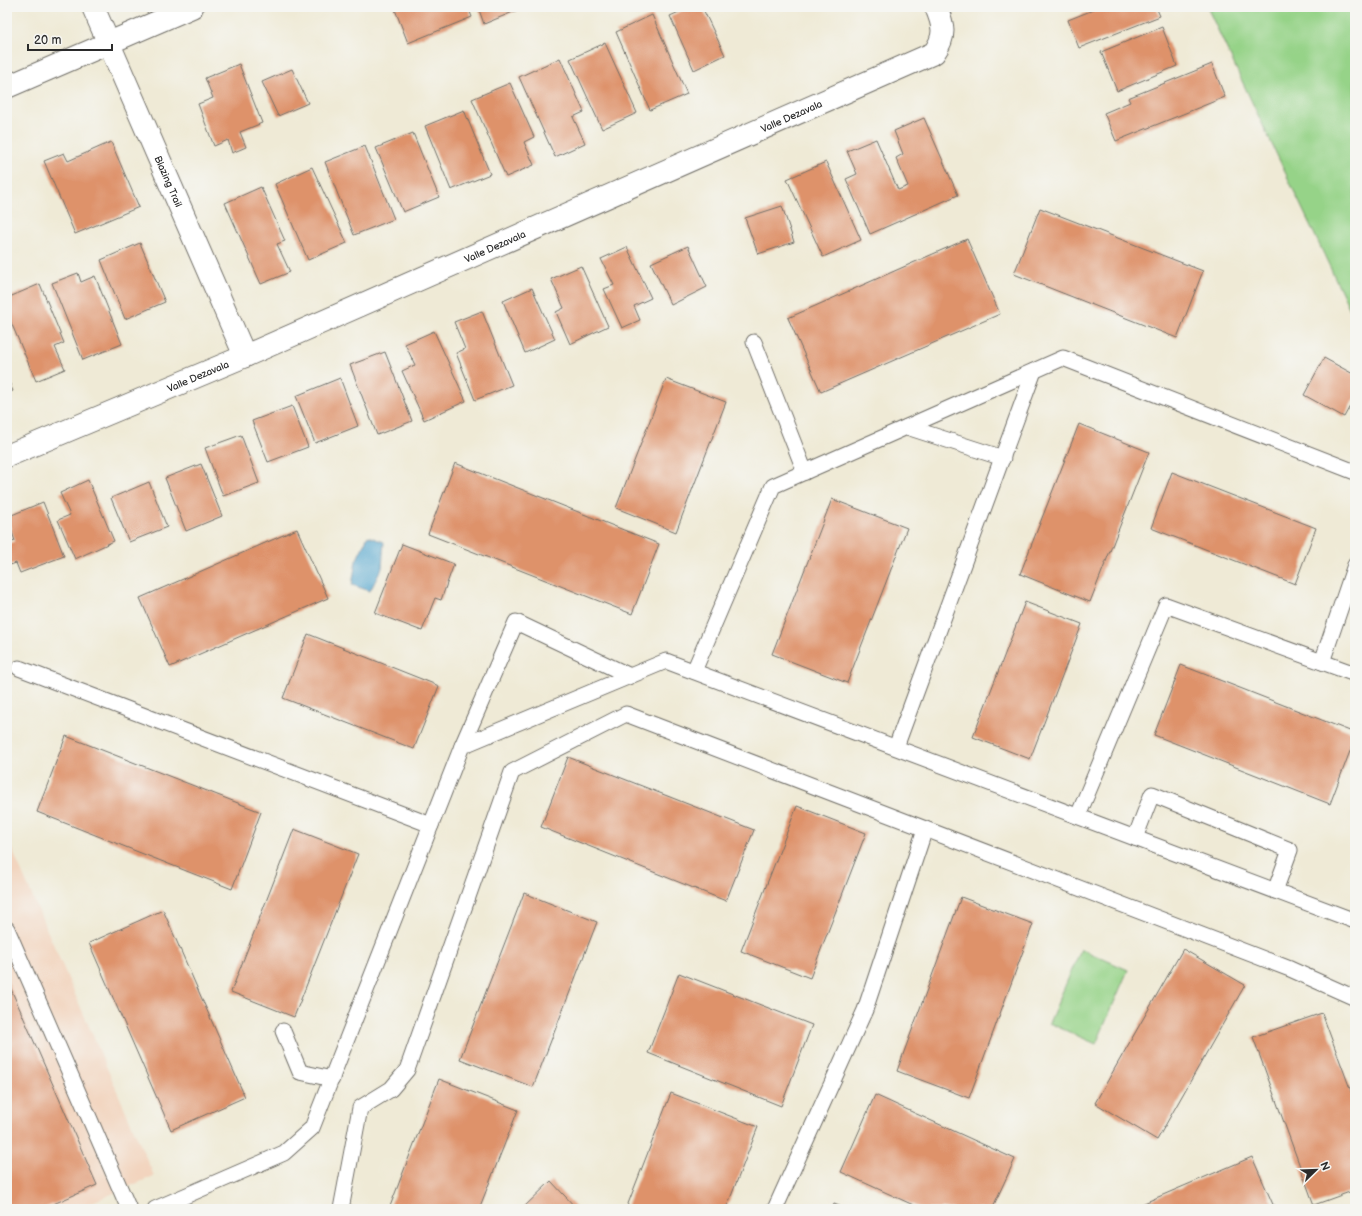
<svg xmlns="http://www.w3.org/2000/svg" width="1362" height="1216" font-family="'Balsamiq Sans',sans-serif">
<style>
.built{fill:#f2d4be}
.green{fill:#96d388;stroke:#607f5a}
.water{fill:#52a5cd;stroke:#3e687c}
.building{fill:#de926b}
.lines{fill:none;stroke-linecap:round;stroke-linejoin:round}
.service-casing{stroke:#706e67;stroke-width:17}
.minor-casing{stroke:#706e67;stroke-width:24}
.service{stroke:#fff;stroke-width:15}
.minor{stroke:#fff;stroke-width:22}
.labels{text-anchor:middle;stroke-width:3;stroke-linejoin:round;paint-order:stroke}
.street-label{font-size:10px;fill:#2b2b2b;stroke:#f6f6f2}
</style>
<rect width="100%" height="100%" fill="#f6f6f2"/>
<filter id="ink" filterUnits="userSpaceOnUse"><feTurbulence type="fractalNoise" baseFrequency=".025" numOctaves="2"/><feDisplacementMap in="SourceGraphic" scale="8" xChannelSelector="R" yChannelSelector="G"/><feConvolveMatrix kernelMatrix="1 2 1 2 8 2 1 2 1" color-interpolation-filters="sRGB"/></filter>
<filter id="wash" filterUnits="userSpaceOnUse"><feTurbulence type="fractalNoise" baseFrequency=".012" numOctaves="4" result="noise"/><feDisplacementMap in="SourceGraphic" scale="16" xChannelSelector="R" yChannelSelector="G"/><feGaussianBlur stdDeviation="0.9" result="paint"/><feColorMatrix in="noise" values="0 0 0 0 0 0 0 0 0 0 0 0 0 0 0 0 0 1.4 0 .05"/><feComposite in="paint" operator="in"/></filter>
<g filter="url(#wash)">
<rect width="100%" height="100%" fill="#efead6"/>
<polygon class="built" points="7,838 154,1176 76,1209 7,1209"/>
<g class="green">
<polygon points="1207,7 1355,7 1355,320"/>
<polygon points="1081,949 1128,970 1096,1044 1049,1023"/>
</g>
<polygon class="water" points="368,536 384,542 382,568 370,591 352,585 356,561"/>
<g id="blocks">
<g class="building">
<polygon points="394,7 468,7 472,17 408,43"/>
<polygon points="478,7 525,7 484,24"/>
<polygon points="690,7 702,7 725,55 694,70 670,16"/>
<polygon points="1092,7 1156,7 1160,16 1079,48 1068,20 1093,10"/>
<polygon points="652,15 687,94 650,110 616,32"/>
<polygon points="1162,27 1177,66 1117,91 1101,52"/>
<polygon points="605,43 637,113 602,129 570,59"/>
<polygon points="560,58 584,112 573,117 585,143 555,157 519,77"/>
<polygon points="239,64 262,123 240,132 246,147 232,153 228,140 214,146 198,104 213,98 205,78"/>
<polygon points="1212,64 1225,97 1116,141 1104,113 1130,102 1128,98"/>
<polygon points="292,69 308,103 278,116 262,82"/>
<polygon points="510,83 534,137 524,142 534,165 506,177 472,99"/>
<polygon points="464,110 490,174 451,190 425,126"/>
<polygon points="924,118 958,195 870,234 846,179 857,174 847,151 876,139 898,190 908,186 896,158 903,154 894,131"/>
<polygon points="413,133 439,197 403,212 376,148"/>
<polygon points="111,142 139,207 75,234 44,161 64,153 68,161"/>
<polygon points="365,146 394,219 354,235 325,162"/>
<polygon points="826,162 861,240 823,257 787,179"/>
<polygon points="312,167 347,243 308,260 275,184"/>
<polygon points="261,187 285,241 277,244 290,272 261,284 225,203"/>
<polygon points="782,206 794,242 758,254 745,218"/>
<polygon points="1040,208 1203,271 1177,338 1014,274"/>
<polygon points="967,239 1000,314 821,392 788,318"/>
<polygon points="140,243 165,302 125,319 101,260"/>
<polygon points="688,246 707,287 671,305 651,263"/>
<polygon points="627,247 651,298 634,306 640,320 622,328 604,289 614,285 601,259"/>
<polygon points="581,266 608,326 570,344 556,312 564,308 551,279"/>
<polygon points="78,273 81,282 95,276 122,344 83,360 52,283"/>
<polygon points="40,284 64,343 55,347 65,369 36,381 7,313 7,298"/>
<polygon points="532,288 555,339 525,353 503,301"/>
<polygon points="482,311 512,385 475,400 456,353 465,349 454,322"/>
<polygon points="434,331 466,401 424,420 402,371 415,365 405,344"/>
<polygon points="385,352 412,421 377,435 350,365"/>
<polygon points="1324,358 1355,375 1355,397 1344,417 1304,395"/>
<polygon points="7,376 13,391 7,393"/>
<polygon points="340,378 358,426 315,443 296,396"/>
<polygon points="666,379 726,402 676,532 616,508"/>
<polygon points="292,406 308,447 268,462 252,421"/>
<polygon points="1079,424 1149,452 1090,602 1020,574"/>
<polygon points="241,435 259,483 223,496 205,448"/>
<polygon points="455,463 659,544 632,614 428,534"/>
<polygon points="201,464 222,516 186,531 165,478"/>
<polygon points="1172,472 1316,528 1295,584 1151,528"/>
<polygon points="88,480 114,541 75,559 58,520 70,515 60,493"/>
<polygon points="149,482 167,527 129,542 111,498"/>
<polygon points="832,499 907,528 847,683 772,654"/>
<polygon points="43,502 64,556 20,573 16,563 7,566 7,544 15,541 7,517"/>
<polygon points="297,529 328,598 170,667 140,598"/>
<polygon points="402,544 454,564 441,600 435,598 422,631 375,613"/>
<polygon points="1025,602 1082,624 1030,759 973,737"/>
<polygon points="308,634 439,686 414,749 283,698"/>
<polygon points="1181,665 1355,733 1355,738 1330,804 1154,735"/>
<polygon points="66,736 261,812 232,889 37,812"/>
<polygon points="568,757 754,830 726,901 541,827"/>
<polygon points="797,806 866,833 810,978 741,951"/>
<polygon points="294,829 358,854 294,1017 231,992"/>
<polygon points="524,893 597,922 533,1087 460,1059"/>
<polygon points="961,897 1033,924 969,1098 897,1071"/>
<polygon points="163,910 245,1097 171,1130 89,943"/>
<polygon points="1183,949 1245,985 1157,1140 1095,1103"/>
<polygon points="679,973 812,1025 781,1106 648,1053"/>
<polygon points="7,980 97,1185 42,1209 7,1209"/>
<polygon points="1322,1013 1355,1102 1355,1190 1314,1205 1253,1037"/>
<polygon points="439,1079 518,1110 479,1209 389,1209"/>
<polygon points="671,1093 758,1127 726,1209 626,1209"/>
<polygon points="875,1095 1015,1159 992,1209 922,1209 841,1172"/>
<polygon points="1252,1157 1275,1209 1130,1209"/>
<polygon points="551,1181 577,1209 522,1209"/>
<polygon points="834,1204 847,1209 832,1209"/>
</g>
</g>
</g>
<g filter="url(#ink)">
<use href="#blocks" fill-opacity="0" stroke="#706e67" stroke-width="1"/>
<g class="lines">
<defs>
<g id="service">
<polyline points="754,342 805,472"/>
<polyline points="907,427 1003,458"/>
<polyline points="1322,662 1355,565"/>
<polyline points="19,668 431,825"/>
<polyline points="694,671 773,486 1063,358 1355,472"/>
<polyline points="462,746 516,622 630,676"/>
<polyline points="896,747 1034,371"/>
<polyline points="1078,816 1166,605 1355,674"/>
<polyline points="1135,838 1152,794 1290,850 1275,891"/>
<polyline points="7,929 129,1209"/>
<polyline points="283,1031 300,1072 332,1079"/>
<polyline points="155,1209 284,1153 312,1128 462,746 666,661 1355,921"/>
<polyline points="341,1209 360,1108 391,1089 407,1070 512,772 626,714 1290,969 1355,998"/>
<polyline points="775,1209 865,1010 925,829"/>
</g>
<g id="minor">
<path id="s1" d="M 93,7 L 245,356"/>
<polyline points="7,87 192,7"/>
<path id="s2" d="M 7,456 L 245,356 L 934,53 C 946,36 944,26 936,7"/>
</g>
</defs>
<use href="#service" class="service-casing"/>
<use href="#minor" class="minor-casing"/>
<use href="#service" class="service"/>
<use href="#minor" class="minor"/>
</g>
</g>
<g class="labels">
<g class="street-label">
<text dy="4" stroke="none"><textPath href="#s2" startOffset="855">Valle Dezavala</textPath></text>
<text dy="4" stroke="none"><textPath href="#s1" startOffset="190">Blazing Trail</textPath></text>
<text dy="4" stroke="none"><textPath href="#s2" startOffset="531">Valle Dezavala</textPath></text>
<text dy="4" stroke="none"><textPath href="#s2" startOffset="207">Valle Dezavala</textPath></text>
</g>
</g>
<rect width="1362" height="1216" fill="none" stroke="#f6f6f2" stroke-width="24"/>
<g transform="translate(1316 1170) rotate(67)" stroke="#f6f6f2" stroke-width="3" paint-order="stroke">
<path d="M0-3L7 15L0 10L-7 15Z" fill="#2b2b2b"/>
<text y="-6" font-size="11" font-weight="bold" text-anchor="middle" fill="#2b2b2b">N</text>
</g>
<path d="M28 44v6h84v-6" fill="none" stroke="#2b2b2b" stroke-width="2"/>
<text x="34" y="44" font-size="12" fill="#2b2b2b" stroke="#f6f6f2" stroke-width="3" paint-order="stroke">20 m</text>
</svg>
